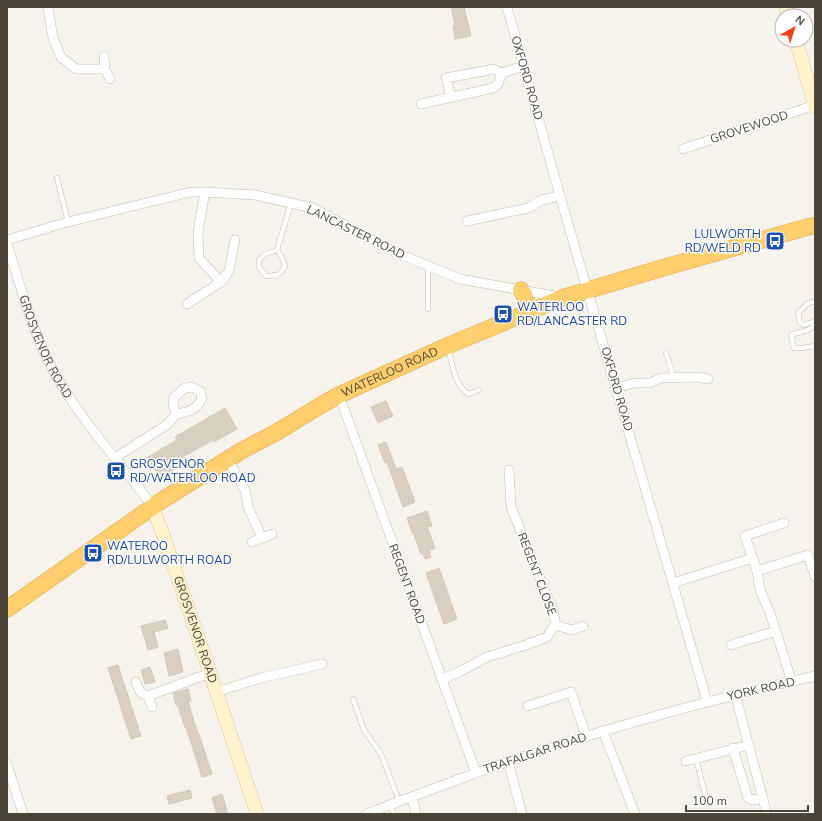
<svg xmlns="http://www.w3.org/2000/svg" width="822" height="821" font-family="'Nunito Sans',sans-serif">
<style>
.building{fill:#d8cfc1;stroke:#d3c7b4}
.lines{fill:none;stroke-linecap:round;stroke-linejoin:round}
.lane-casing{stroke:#c2bbae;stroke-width:5.5}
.street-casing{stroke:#c2bbae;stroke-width:10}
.secondary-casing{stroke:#d6c79b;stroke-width:14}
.highway-casing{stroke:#e0a43c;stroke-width:17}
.lane{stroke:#fff;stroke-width:4.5}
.street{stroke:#fff;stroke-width:9}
.secondary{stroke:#fff3cd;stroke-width:13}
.highway{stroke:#ffcf6e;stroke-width:16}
.labels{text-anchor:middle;stroke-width:3;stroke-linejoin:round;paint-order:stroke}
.street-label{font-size:12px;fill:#4b4439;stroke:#fff}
.transit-label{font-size:12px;fill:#164399;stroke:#fff;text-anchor:start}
</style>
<rect width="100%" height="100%" fill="#f6f3ec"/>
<g class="building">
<polygon points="451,7 464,7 471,36 455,39 453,26 455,25"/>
<polygon points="386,401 393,416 378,423 371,407"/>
<polygon points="225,408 237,429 214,442 213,440 179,459 182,465 160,478 148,457 177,440 175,437"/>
<polygon points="386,442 396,469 402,467 415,502 403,507 387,462 385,463 378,445"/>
<polygon points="427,511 432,526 427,527 435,548 429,550 431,557 425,559 423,553 421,554 413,532 412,533 407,518"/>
<polygon points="439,568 457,619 444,624 426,573"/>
<polygon points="165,620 168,628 154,632 158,647 148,650 141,626"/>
<polygon points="178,649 183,672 169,676 164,653"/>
<polygon points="118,665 141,736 131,739 108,668"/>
<polygon points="150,667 155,682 145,684 141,670"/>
<polygon points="188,689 191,701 188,702 198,734 199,734 212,774 202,777 186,727 185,728 178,705 176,705 173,693"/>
<polygon points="190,790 192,798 169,804 167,796"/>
<polygon points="222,794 228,814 217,814 212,798"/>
</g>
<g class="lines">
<defs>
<g id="lane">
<polyline points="57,178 68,222"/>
<path d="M 277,250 L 282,258 L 285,266 C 280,276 276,275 266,276 L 259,267 L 259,260 L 265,254 Z"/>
<polyline points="277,250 291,203"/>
<polyline points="428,266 428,309"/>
<polyline points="815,301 807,304 798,313 800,323 804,325 815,321"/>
<polyline points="815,325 808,330 791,335 794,348 802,348 815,346"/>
<path d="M 448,349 C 453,364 454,386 469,394 L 479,390"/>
<polyline points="666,353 674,378"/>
<polyline points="353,699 364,730 381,754 399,801"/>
<polyline points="696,759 705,794"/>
<polyline points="390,804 394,814"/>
</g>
<g id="street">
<polyline points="48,7 53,38 61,57 76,69 105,69"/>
<polyline points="507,7 560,196 707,701"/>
<polyline points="104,56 105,69 110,79"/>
<polyline points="451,97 446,78 494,69 502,73"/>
<polyline points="421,104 493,88 498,84 502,73 524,66"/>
<polyline points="683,149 815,105"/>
<polyline points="205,192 198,231 199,258 221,282"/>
<polyline points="467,221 528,208 542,200 560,196"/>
<polyline points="7,240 64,223 191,192 205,192 255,195 313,208 395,252 460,279 560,297"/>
<path id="s1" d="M 7,244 C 22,290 34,339 59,381 C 83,421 116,459 145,496 L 152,507"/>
<polyline points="187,304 221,282 229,271 235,240"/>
<polyline points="617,388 634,383 650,383 661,378 698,377 708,379"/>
<polyline points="339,395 476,773"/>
<path d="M 115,458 L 168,424 L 176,414 L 173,404 L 174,397 L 185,388 L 192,387 L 200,391 L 202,398 C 197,410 188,412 176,414"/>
<polyline points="228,460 245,490 248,507 262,538"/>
<polyline points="784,523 745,536 757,571 760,590 770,613 792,682"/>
<polyline points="252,542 272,534"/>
<polyline points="757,571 808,555 815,577"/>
<polyline points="673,583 753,558"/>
<polyline points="555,625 572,630 583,626"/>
<polyline points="731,645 776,631"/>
<polyline points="442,679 459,672 487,657 526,645 547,637 555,625 555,619 552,608 511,507 509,470"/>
<path d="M 136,682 C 139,690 140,694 148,696 L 210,673"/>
<polyline points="216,692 261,678 322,664"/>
<polyline points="735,694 767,814"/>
<polyline points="148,696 152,707"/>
<polyline points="528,706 571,692 586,736"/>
<polyline points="603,731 635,814"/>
<polyline points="733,748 748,798 752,800 763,798"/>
<polyline points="508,761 522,814"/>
<polyline points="686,761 749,745"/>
<polyline points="7,764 23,814"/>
<polyline points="412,797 416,814"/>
<path d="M 367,814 C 393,803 420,794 446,784 C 566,739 690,704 815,676"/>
</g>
<g id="secondary">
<polyline points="786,7 789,16"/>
<polyline points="796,40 815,107"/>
<path id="s2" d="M 152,507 L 161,529 L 195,628 L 257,814"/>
</g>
<g id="highway">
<path d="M 521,290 C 527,298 528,305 525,314"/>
<path id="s3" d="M 7,609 L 161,501 L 241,451 L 277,432 L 323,404 L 339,395 L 447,346 L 562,298 L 669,266 L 815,225"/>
</g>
</defs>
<use href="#lane" class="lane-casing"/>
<use href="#street" class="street-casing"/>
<use href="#secondary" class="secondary-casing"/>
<use href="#highway" class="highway-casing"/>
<use href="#lane" class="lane"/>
<use href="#street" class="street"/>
<use href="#secondary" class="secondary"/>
<use href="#highway" class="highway"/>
</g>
<defs>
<symbol id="bus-square" viewBox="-11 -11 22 22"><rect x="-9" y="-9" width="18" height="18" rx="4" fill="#1a4fb4" stroke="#fff"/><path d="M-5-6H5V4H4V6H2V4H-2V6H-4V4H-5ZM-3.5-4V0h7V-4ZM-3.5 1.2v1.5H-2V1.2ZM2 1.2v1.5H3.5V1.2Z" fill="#fff"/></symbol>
</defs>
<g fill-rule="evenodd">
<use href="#bus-square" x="764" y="230" width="22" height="22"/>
<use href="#bus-square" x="492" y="303" width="22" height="22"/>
<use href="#bus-square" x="105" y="460" width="22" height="22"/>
<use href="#bus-square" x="82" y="542" width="22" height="22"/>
</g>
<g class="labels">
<g class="street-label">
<text transform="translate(527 78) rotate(74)" y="4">OXFORD ROAD</text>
<text transform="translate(749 127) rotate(-18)" y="4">GROVEWOOD</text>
<text transform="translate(356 232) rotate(26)" y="4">LANCASTER ROAD</text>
<text dy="4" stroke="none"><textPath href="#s1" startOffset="110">GROSVENOR ROAD</textPath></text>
<text dy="4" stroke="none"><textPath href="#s3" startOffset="451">WATERLOO ROAD</textPath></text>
<text transform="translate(617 389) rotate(74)" y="4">OXFORD ROAD</text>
<text transform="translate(537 574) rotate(69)" y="4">REGENT CLOSE</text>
<text transform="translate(407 584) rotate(70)" y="4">REGENT ROAD</text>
<text dy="4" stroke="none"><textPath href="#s2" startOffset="130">GROSVENOR ROAD</textPath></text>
<text transform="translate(761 689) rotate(-13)" y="4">YORK ROAD</text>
<text transform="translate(535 753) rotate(-18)" y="4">TRAFALGAR ROAD</text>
</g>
<g class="transit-label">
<text x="761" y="238" text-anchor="end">LULWORTH<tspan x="761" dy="14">RD/WELD RD</tspan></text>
<text x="517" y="311">WATERLOO<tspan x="517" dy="14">RD/LANCASTER RD</tspan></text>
<text x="130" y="468">GROSVENOR<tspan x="130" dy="14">RD/WATERLOO ROAD</tspan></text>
<text x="107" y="550">WATEROO<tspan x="107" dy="14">RD/LULWORTH ROAD</tspan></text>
</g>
</g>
<rect width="822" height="821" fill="none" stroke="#4b4439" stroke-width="16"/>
<g transform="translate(794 28) rotate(39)"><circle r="19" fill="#ffffff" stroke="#b7b4b0"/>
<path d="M0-3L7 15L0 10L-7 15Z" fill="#fc3f1d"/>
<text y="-6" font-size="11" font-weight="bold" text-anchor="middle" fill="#4b4439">N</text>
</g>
<path d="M686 805v6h122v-6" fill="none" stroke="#4b4439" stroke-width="2"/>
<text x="692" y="805" font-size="12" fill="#4b4439" stroke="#ffffff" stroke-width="3" paint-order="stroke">100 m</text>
</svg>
